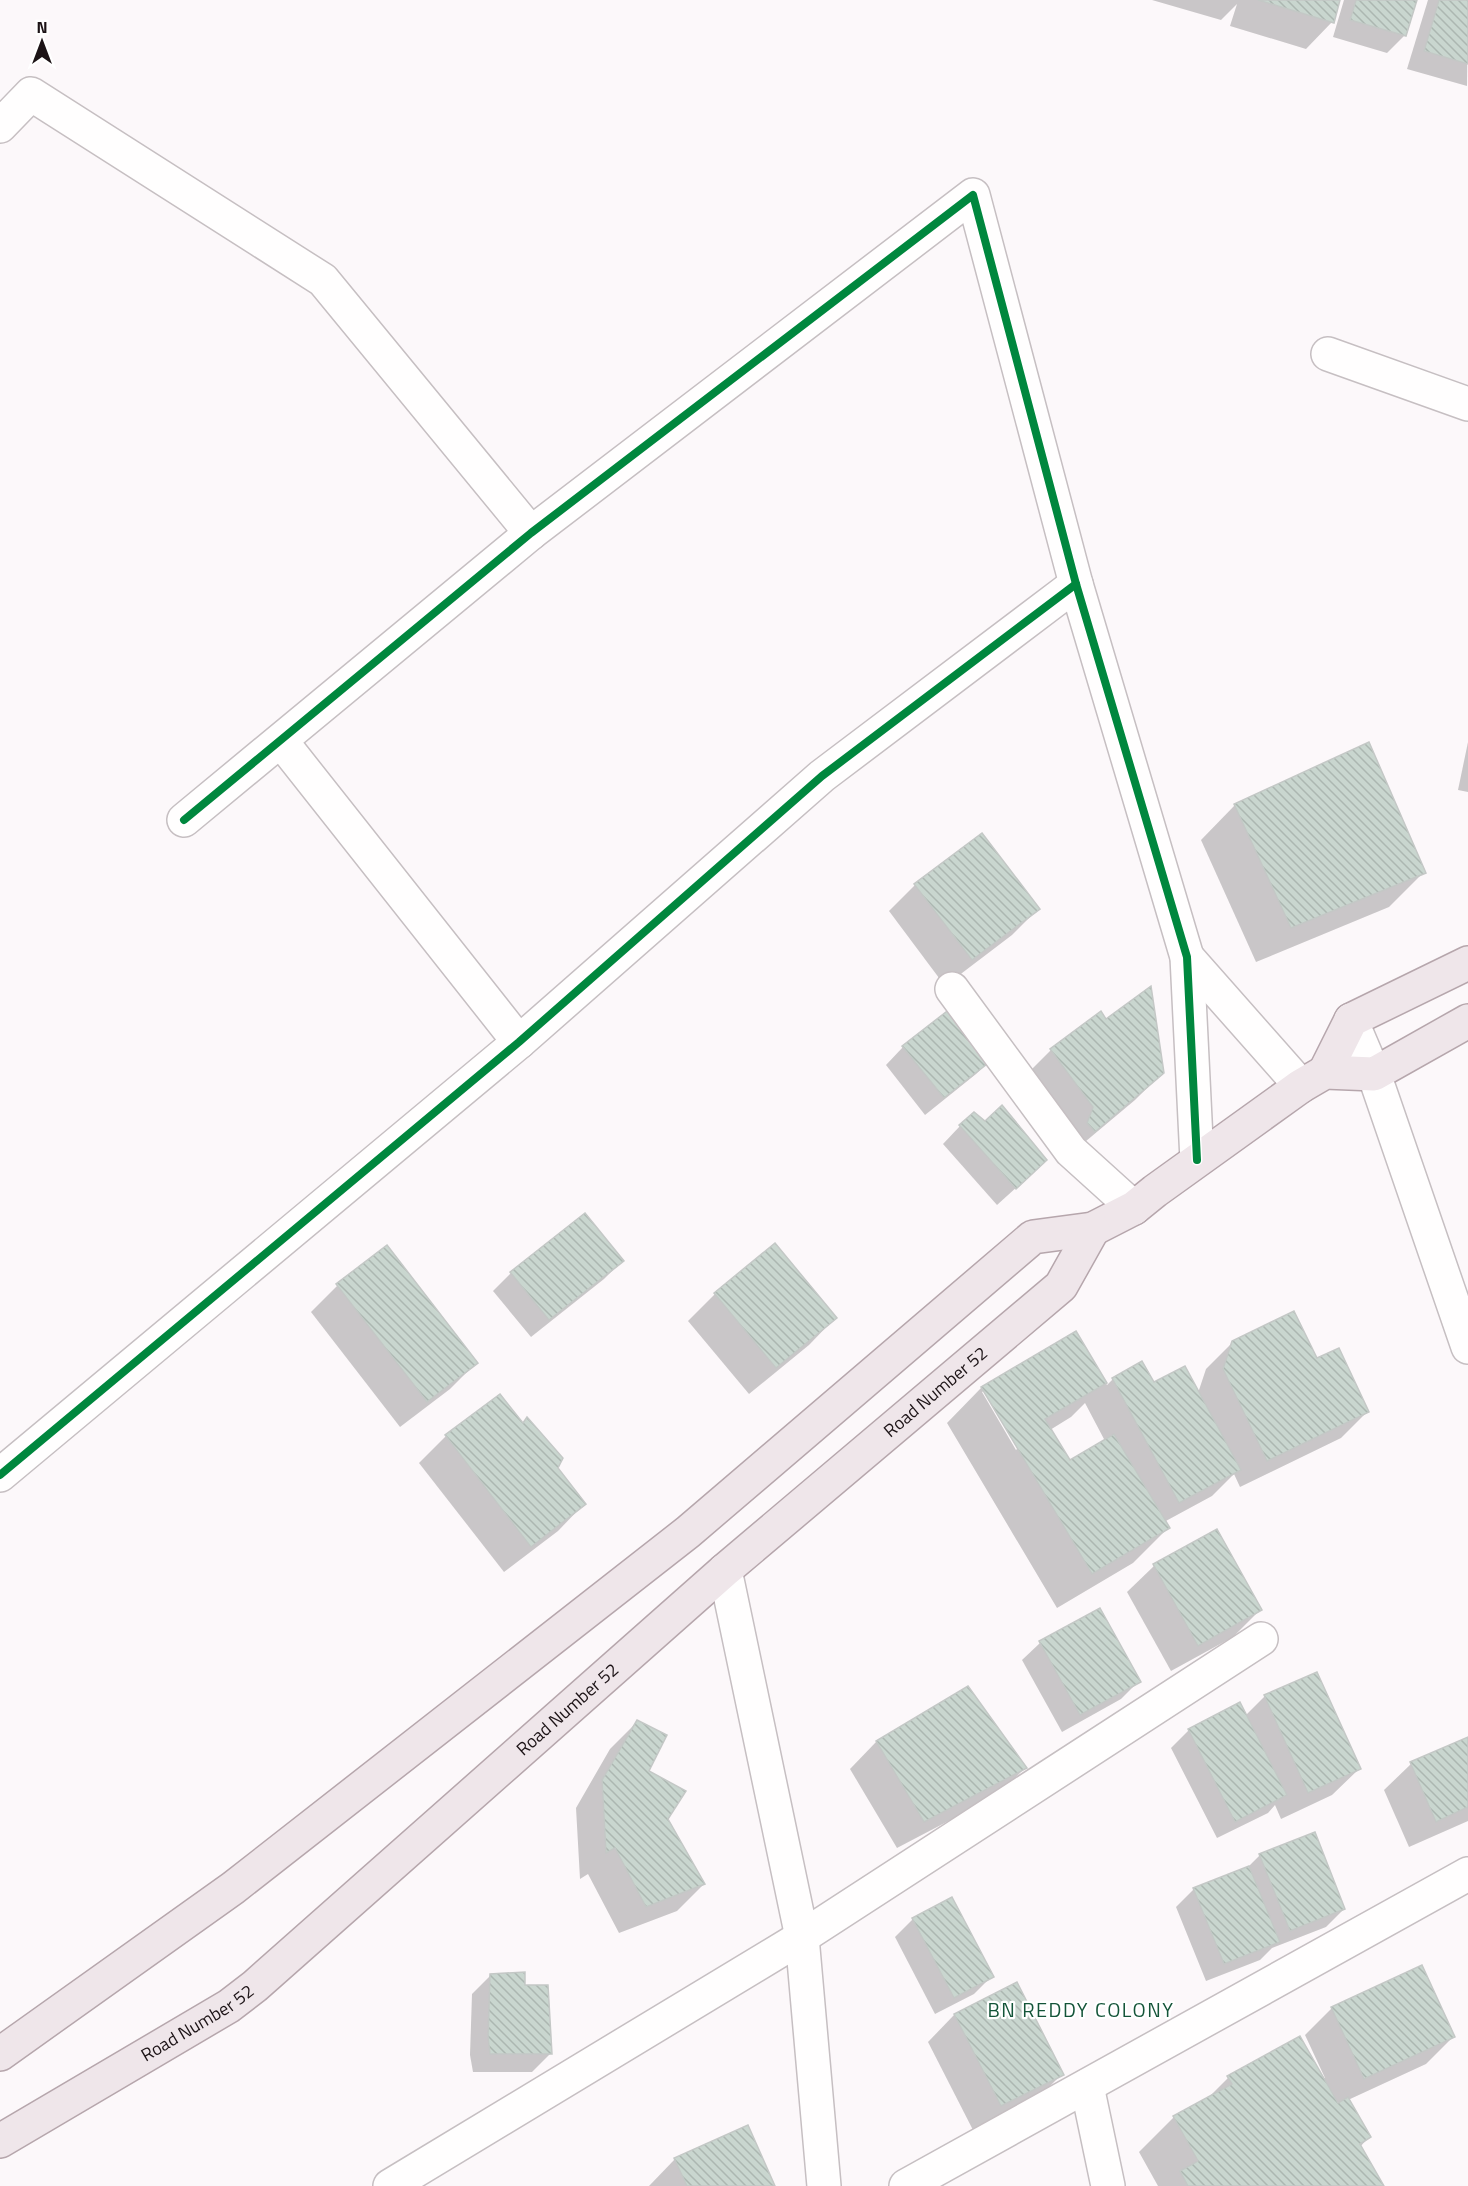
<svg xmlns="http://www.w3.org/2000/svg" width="1468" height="2186" font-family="'Titillium Web',sans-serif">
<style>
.shadow{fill:#0003;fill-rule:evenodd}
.building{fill:url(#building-back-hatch);stroke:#c4c8c6;stroke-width:1.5}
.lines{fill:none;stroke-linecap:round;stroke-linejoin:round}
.minor-casing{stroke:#c6bfc2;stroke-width:36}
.major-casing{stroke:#b6a6ac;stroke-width:36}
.minor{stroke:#fffefe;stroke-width:33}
.major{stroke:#efe6ea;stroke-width:33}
.cycleway-casing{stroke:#fff;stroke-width:11}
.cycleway{stroke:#00873e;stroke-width:8}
.labels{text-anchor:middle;stroke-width:4.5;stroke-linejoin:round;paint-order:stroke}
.street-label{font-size:18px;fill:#1c1316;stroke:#fff}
.neighbourhood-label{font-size:20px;letter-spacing:1.5px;fill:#135438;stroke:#fff}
</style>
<defs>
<pattern id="building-back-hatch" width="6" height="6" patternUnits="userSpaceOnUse" patternTransform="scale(1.5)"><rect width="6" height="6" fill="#c9d6cf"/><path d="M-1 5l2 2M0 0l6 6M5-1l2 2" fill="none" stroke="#acb7b1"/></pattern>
</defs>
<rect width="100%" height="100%" fill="#fcf8fa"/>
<g class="shadow">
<polygon points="1152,0 1339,0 1332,22 1306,49 1230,26 1237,4 1221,20"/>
<polygon points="1344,0 1415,0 1405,35 1387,53 1333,37"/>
<polygon points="1428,0 1468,0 1467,86 1407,69"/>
<polygon points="1468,742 1468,792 1458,790"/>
<polygon points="1235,805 1424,872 1389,907 1256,962 1201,840"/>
<polygon points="915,885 1038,909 1012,935 945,986 889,911"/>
<polygon points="1106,1021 1163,1072 1135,1100 1067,1157 1025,1076 1051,1050"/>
<polygon points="903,1047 994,1056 976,1074 925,1115 886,1065"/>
<polygon points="985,1123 1027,1178 997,1205 943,1144 960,1126"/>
<polygon points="585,1215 622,1261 604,1279 531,1337 493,1291 511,1273"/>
<polygon points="774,1245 835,1318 809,1345 749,1394 688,1321 715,1294"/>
<polygon points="337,1286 476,1363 450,1389 400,1427 311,1312"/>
<path d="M 1076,1333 L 1107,1385 L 1113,1379 L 1198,1393 L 1206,1369 L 1233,1342 L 1316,1360 L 1368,1411 L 1341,1438 L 1240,1487 L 1234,1474 L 1212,1496 L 1164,1522 L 1168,1528 L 1133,1563 L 1057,1608 L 947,1423 L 981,1388 ZM 984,1391 L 1018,1448 L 1016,1450 L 982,1392 ZM 1085,1403 L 1105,1441 L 1069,1462 L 1050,1430 L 1071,1417 Z"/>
<polygon points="499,1396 584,1504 558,1531 504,1572 419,1463 446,1436"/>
<polygon points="1154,1566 1260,1610 1233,1637 1171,1671 1127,1592"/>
<polygon points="1040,1643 1139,1681 1121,1699 1062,1732 1022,1660"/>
<polygon points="968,1688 1025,1768 998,1795 897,1848 850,1769 876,1742"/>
<polygon points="1265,1696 1359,1769 1332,1795 1281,1819 1275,1805 1268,1813 1217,1838 1171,1748 1189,1730 1245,1716"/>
<polygon points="637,1722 647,1772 666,1819 704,1884 677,1911 619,1933 588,1874 580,1879 576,1808 610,1749"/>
<polygon points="1468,1738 1468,1821 1409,1847 1384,1790 1411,1764"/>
<polygon points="1260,1855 1344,1909 1326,1927 1272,1948 1260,1960 1206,1981 1176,1907 1194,1889 1247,1868"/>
<polygon points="913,1919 992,1976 974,1994 935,2014 895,1937"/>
<polygon points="490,1976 523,1987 550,2054 532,2072 473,2072 470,2055 472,1994"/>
<polygon points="1016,1984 1062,2074 1035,2101 974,2132 928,2042 954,2015"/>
<polygon points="1332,2008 1453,2037 1426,2064 1348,2100 1369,2137 1360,2147 1382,2186 1158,2186 1139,2152 1174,2117 1207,2099 1228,2078 1325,2078 1305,2035"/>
<polygon points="675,2159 774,2186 649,2186"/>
</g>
<g class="building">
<polygon points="1258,0 1340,0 1334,23"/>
<polygon points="1356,0 1417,0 1406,36 1350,20"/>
<polygon points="1439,0 1468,0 1468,64 1424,51"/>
<polygon points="1369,742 1426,873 1291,928 1234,804"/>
<polygon points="982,833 1040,909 972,960 914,884"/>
<polygon points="1151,986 1164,1073 1095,1132 1087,1123 1093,1107 1050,1049 1101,1011 1106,1019"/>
<polygon points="955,1005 996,1057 944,1098 902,1046"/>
<polygon points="1002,1105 1047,1160 1016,1189 959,1125 974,1112 985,1121"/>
<polygon points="585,1213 624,1261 549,1320 510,1272"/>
<polygon points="775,1243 837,1318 776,1368 714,1293"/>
<polygon points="387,1245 478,1363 427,1402 336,1284"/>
<polygon points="1294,1311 1317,1358 1339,1348 1369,1412 1267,1461 1223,1369 1232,1341"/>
<polygon points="1076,1331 1107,1383 1045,1419 1070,1460 1114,1434 1170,1528 1092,1574 981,1387"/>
<polygon points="1142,1361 1154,1382 1185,1366 1241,1470 1179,1503 1112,1378"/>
<polygon points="500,1394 523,1423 527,1417 563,1458 558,1468 586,1504 531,1547 445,1435"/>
<polygon points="1217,1529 1262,1610 1198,1646 1153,1564"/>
<polygon points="1100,1608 1141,1682 1080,1715 1039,1641"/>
<polygon points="1317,1672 1361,1769 1308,1793 1264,1695"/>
<polygon points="968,1686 1027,1768 924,1822 876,1741"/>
<polygon points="1240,1702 1287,1795 1235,1822 1188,1729"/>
<polygon points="637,1720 667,1735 649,1771 686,1791 668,1819 705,1884 646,1907 615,1848 606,1853 602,1780"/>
<polygon points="1468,1737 1468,1807 1436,1822 1410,1762"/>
<polygon points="1315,1832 1345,1909 1290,1931 1259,1854"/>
<polygon points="1249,1866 1280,1942 1224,1964 1193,1888"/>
<polygon points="952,1897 994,1977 954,1998 912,1918"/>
<polygon points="1422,1965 1455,2037 1364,2079 1331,2007"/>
<polygon points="525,1972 525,1985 548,1985 552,2054 490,2054 488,2037 490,1974"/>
<polygon points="1017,1982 1064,2075 1001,2106 954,2014"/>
<polygon points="1300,2036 1338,2103 1348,2097 1371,2137 1360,2144 1384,2186 1188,2186 1180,2171 1198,2161 1173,2116 1232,2084 1227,2076"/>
<polygon points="748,2125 775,2186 687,2186 674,2158"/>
</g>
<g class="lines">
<defs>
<g id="minor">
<polyline points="0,126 31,94 323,280 531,533"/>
<polyline points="1328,354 1468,404"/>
<polyline points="281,741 519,1042"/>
<polyline points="184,820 531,533 973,195 1076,584 1187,957 1197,1160"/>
<polyline points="1187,957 1301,1086"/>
<polyline points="952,989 1071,1151 1134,1208"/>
<polyline points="1351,1020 1374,1074 1468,1347"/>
<polyline points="0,1475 519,1042 822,776 1076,584"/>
<polyline points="725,1570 802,1937 824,2186"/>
<polyline points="1087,2086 1108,2186"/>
<polyline points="390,2186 802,1937 1261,1639"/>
<polyline points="906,2186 1468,1874"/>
</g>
<g id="major">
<polyline points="1325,1072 1351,1020 1468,963"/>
<polyline points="0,2054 233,1888 688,1532 1033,1237 1093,1229 1134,1208 1155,1191 1301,1086 1325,1072 1374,1074 1468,1021"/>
<path id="s1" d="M 0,2141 L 229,2006 L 255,1986 L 725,1570 L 1061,1286 L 1093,1229"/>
</g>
</defs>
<use href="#minor" class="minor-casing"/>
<use href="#major" class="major-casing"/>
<use href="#minor" class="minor"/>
<use href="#major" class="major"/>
<defs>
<g id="cycleway">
<polyline points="184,820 531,533 973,195 1076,584 1187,957 1197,1160"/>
<polyline points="0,1475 519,1042 822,776 1076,584"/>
</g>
</defs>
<use href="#cycleway" class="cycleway-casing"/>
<use href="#cycleway" class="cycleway"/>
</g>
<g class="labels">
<g class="street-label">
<text dy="6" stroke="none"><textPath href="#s1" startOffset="1202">Road Number 52</textPath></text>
<text dy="6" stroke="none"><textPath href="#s1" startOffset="716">Road Number 52</textPath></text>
<text dy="6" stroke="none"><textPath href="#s1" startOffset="230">Road Number 52</textPath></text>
</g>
<g class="neighbourhood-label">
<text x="1081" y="2017">BN REDDY COLONY</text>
</g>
</g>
<g transform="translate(42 42)" stroke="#ffffff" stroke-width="4.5" paint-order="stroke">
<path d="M0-4.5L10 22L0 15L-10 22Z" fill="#1c1316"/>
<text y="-9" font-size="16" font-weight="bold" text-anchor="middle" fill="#1c1316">N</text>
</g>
</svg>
